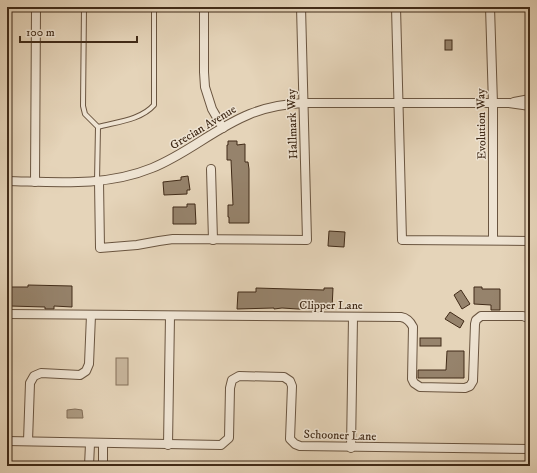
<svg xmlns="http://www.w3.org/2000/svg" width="537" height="473" font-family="'IM FELL DW Pica',serif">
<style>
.green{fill:#c9b79e;stroke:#85715b}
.water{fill:#ad9b82;stroke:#826e58}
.building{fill:#96836c;stroke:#412b18}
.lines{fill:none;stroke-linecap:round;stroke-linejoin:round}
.service-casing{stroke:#6a5540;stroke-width:6}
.minor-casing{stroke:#6a5540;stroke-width:10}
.service{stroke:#eee3d2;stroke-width:4}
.minor{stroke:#eee3d2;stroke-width:8}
.labels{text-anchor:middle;stroke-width:3;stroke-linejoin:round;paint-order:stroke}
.street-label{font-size:12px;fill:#412b18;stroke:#eee3d2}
</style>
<rect width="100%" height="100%" fill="#e5d4b9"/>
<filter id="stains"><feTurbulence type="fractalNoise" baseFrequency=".005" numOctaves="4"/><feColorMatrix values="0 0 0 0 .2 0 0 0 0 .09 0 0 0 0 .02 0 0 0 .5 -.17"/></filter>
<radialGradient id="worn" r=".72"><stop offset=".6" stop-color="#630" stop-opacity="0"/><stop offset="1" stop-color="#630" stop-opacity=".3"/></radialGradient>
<rect class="green" x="116" y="358" width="12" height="27"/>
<polygon class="water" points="75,409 82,410 83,418 67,418 67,410"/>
<g class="building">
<rect x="445" y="40" width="7" height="10"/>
<polygon points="228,141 237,141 237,145 245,144 245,162 248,162 249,169 249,223 229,223 229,217 228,217 228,205 233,205 231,160 227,160 227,145 228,145"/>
<polygon points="188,176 190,190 187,190 187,194 164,195 163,182 181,180 181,177"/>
<polygon points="187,204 195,204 196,224 173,224 173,207 187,207"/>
<polygon points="329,231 345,232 344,247 328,246"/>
<polygon points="28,285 72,286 72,307 54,306 54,309 45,309 45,307 10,306 10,287 28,287"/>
<polygon points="474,287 482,287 482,289 500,289 500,310 491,310 491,305 474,304"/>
<polygon points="256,288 324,290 324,288 333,288 332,309 314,309 314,310 282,308 274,309 274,308 237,309 238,292 256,292"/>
<polygon points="461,290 470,304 462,309 454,295"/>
<polygon points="450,312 464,321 460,328 445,319"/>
<rect x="420" y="338" width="21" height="8"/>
<polygon points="447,351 464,351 464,378 418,378 418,370 446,370"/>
</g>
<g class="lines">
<defs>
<g id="service">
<polyline points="84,7 83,106 85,114 98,127 97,181"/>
<path d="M 98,127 C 116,122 141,120 154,105 L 154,7"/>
</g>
<g id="minor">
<polyline points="204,7 204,72 205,87 212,109 223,128"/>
<polyline points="396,7 402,240 530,241"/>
<polyline points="490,7 493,104 493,240"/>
<polyline points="514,102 530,99"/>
<polyline points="211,169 213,240"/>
<path d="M 7,181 C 55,182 106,187 152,168 C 187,154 215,128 250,114 C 267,107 285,104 303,103 L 509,103 L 530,106"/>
<polyline points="99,181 100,248 137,245 159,241 173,239 307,240 301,7"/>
<polyline points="35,182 36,7"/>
<path d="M 7,314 L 401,317 C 407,318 410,321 413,327 L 412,379 L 414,383 L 420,387 L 465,388 L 470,386 L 473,381 L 475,324 L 476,320 L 481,316 L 523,316 L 530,319"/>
<polyline points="7,441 221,445 229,438 230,388 232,380 239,376 284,377 290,381 292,386 290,439 295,444 300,446 530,449"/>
<polyline points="28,441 30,383 34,376 41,373 80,375 86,371 89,364 91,315"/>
<polyline points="168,445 170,316"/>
<polyline points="351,448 353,317"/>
<polyline points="89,466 90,444"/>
<polyline points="103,466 103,444"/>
</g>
</defs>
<use href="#service" class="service-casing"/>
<use href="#minor" class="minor-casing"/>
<use href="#service" class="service"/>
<use href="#minor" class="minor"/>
</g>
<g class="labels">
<g class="street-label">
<text transform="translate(292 124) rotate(-92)" y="4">Hallmark Way</text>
<text transform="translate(481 124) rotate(-91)" y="4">Evolution Way</text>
<text transform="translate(203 127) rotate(-31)" y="4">Grecian Avenue</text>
<text x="331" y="309">Clipper Lane</text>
<text transform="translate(340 435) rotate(2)" y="4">Schooner Lane</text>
</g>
</g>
<rect width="537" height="473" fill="none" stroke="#e5d4b9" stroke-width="24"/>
<rect x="8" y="8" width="521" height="457" fill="none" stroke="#412b18" stroke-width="2"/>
<rect x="12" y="12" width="513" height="449" fill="none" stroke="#412b18"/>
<path d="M20 36v6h117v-6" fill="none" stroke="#412b18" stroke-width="2"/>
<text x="26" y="36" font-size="12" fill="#412b18" stroke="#eee3d2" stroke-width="3" paint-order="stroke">100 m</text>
<rect width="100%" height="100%" filter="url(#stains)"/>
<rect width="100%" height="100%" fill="url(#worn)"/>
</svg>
